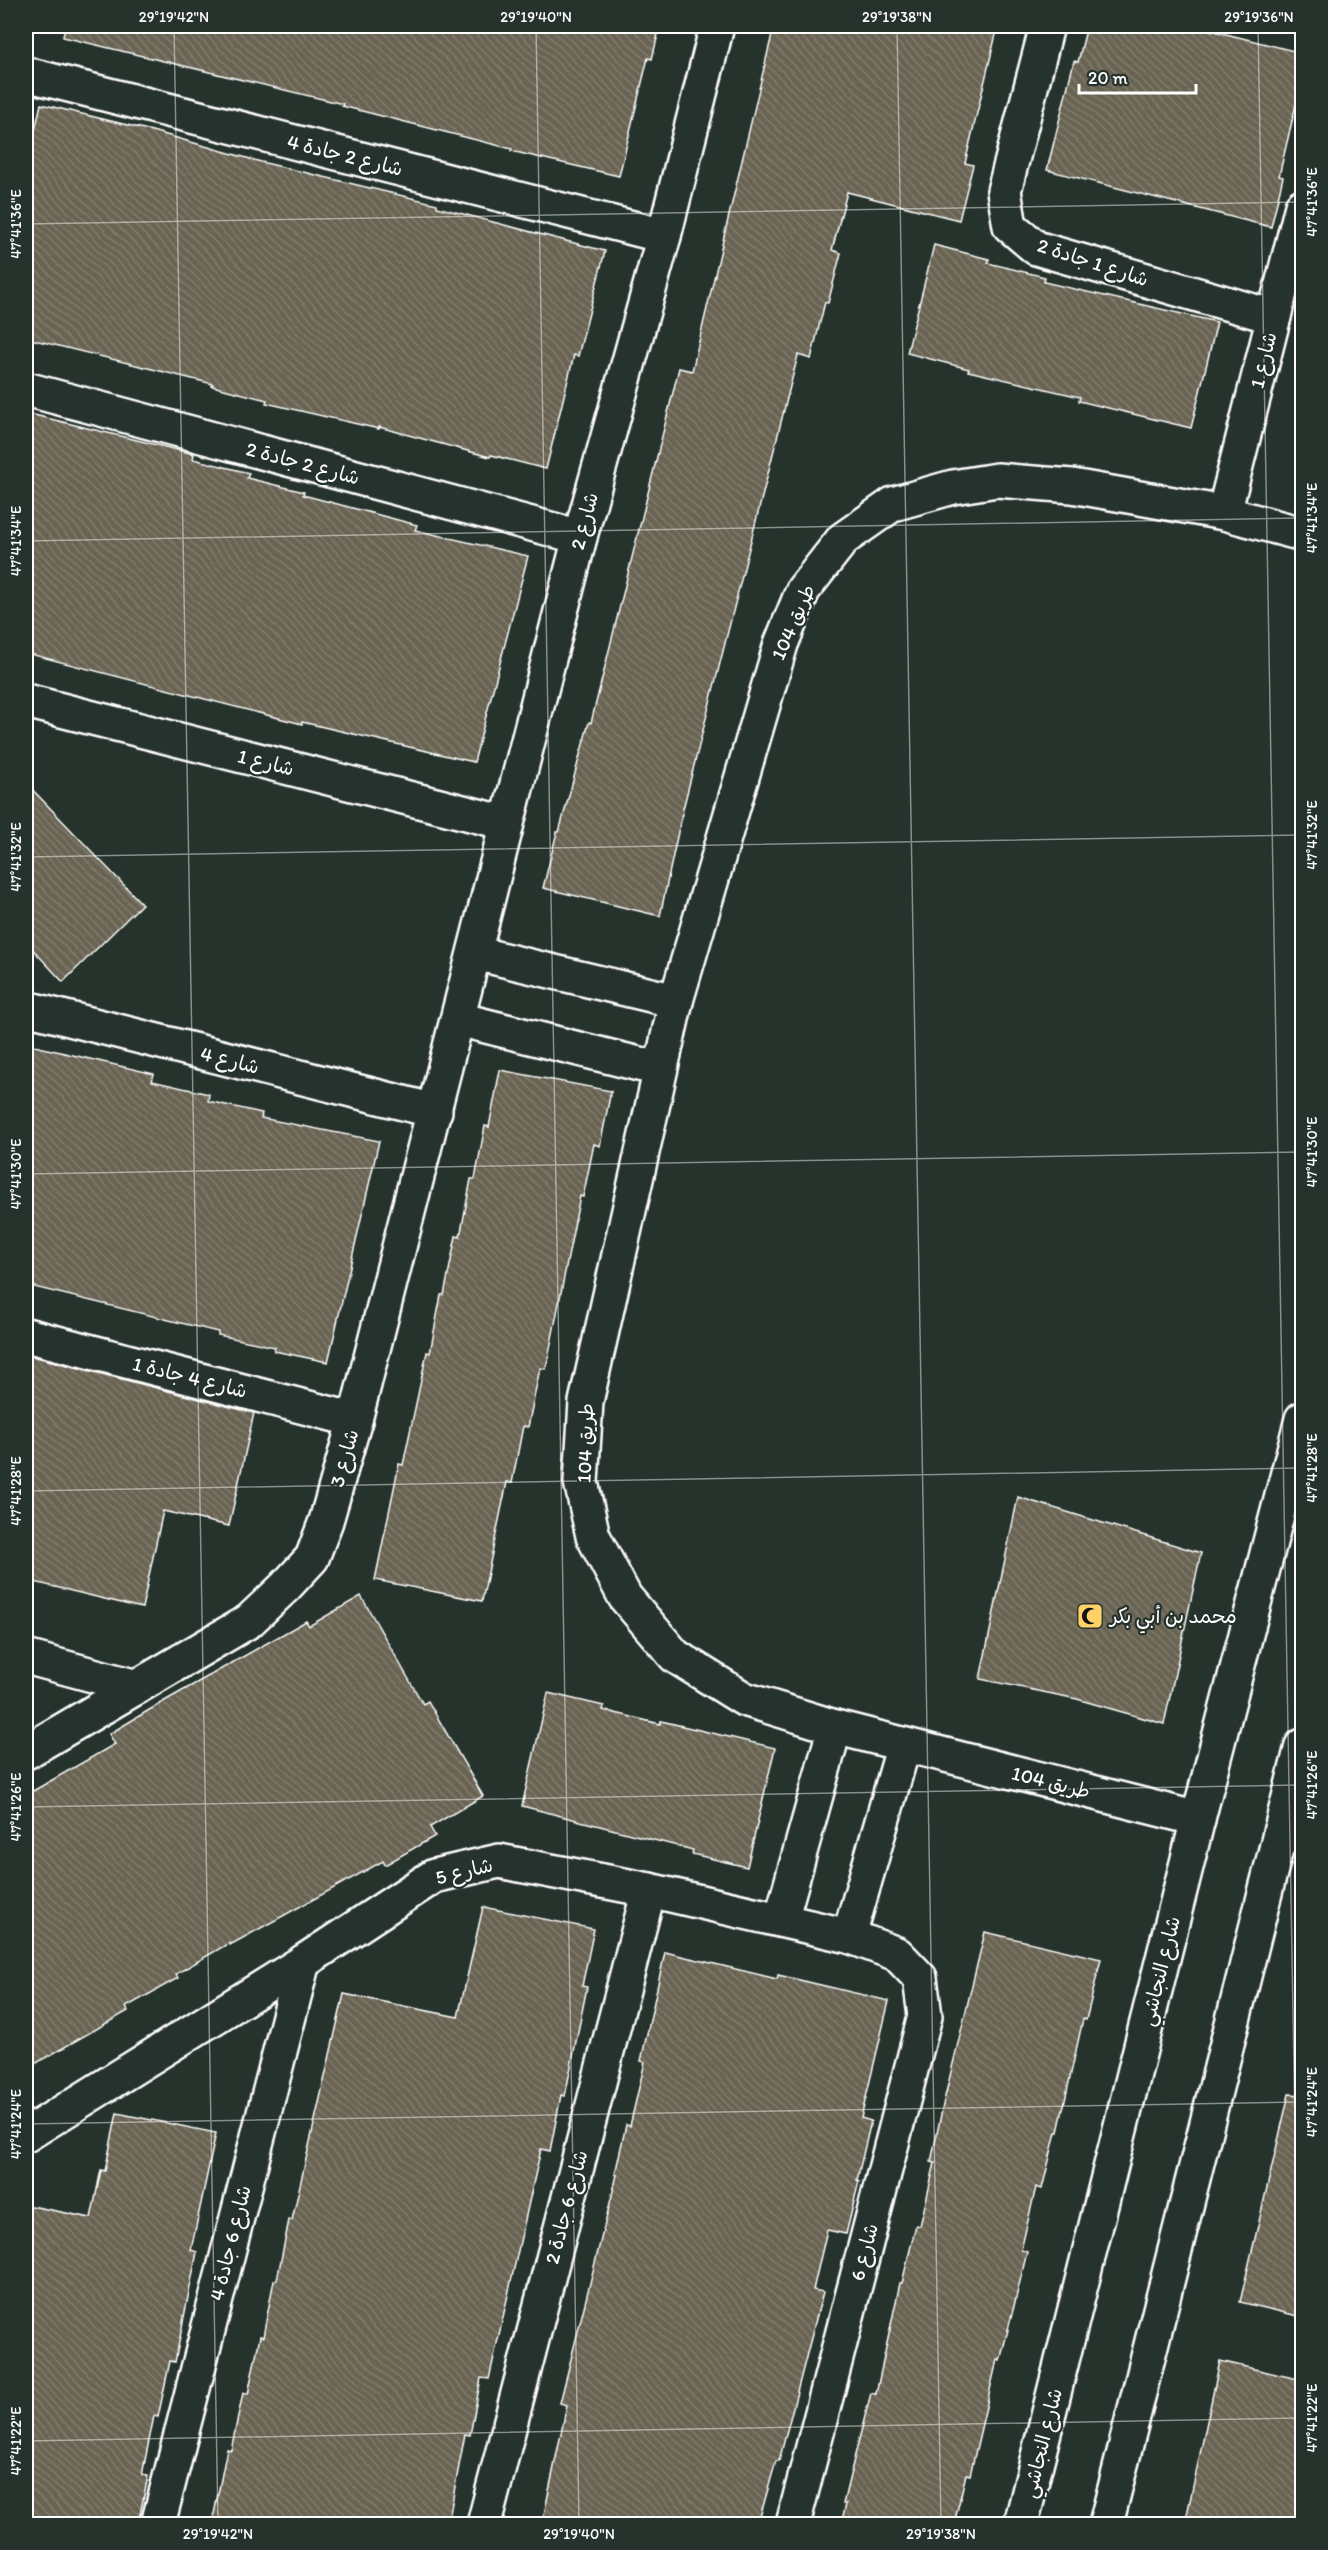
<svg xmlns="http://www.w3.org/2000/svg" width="1328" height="2550" font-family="Itim,'Playpen Sans Arabic',sans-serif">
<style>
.building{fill:url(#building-back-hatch);stroke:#fff;stroke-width:1.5}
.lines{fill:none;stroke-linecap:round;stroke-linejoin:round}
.street-casing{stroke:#fff;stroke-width:38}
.secondary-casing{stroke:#fff;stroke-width:38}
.street{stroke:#26332d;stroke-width:33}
.secondary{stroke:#26332d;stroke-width:33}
.ticks{fill:none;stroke:#fff;stroke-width:1.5;stroke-opacity:0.45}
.labels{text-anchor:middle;stroke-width:4.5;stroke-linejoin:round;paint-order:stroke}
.street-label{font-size:20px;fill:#fff;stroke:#26332d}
.poi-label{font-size:20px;fill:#fff;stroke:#26332d;text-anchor:start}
.neatline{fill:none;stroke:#fff;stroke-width:2}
.ticks-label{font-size:15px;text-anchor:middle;fill:#fff}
</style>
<defs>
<pattern id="building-back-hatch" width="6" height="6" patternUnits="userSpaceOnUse" patternTransform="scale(1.5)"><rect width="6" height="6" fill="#696452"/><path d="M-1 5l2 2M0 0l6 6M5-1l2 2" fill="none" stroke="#807b6c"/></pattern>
</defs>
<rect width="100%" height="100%" fill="#26332d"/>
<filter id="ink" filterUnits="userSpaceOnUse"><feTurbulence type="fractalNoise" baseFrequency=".0167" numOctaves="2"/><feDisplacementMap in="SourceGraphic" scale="12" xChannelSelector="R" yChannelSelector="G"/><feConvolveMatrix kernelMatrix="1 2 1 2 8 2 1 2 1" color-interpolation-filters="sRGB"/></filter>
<g filter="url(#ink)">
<g class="building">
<polygon points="65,26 660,26 652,59 648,58 619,176 511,151 512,149 342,106 343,104 63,37"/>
<polygon points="774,26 998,26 965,163 973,165 959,220 847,192 832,250 841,253 828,303 825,302 811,359 798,355 683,809 660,916 543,888 557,832 559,832 589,722 591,723 679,368 692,371"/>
<polygon points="1087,26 1194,26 1302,53 1302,79 1279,176 1283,177 1271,227 1047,170 1074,61 1078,62"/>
<polygon points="41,104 152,131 261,162 437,204 437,207 489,221 605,251 578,356 574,355 546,469 491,455 490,457 379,427 379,429 266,403 267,400 212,386 213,384 26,338 26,169"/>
<polygon points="934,245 989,259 988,263 1045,277 1044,282 1217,322 1191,428 1079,401 1080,397 968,371 969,369 907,353"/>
<polygon points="26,413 194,454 193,459 249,473 247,478 304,492 303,495 417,525 415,530 528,556 474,762 302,722 302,724 26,653"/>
<polygon points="26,783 142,904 63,982 26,942"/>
<polygon points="26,1044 154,1074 152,1081 209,1094 208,1101 262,1113 261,1118 379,1141 328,1362 274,1351 275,1347 218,1335 218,1332 26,1285"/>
<polygon points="500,1070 611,1091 600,1146 594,1144 583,1197 580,1196 546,1369 540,1368 528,1427 523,1426 512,1483 507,1482 482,1601 375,1580 399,1464 403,1465 427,1352 430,1353 441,1295 444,1295 456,1236 460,1237 471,1179 475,1179 485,1126 489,1127"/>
<polygon points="28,1355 254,1413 229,1526 163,1511 142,1608 26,1580 26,1368"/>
<polygon points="1018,1497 1201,1553 1164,1724 1077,1699 980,1679"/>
<polygon points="361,1596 423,1704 428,1701 483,1796 430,1827 435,1836 385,1865 383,1861 230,1945 229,1943 176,1974 178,1978 126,2007 128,2011 26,2069 26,1795 115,1744 109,1734 161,1703 306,1621 309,1626"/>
<polygon points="548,1693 604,1706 603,1710 660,1724 661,1721 775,1748 747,1867 692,1854 693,1850 522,1806"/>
<polygon points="483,1907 594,1929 582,1986 587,1987 565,2096 561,2095 550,2151 541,2149 489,2379 481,2378 470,2435 465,2434 448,2524 212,2524 227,2449 231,2450 243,2393 248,2394 260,2336 263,2337 274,2280 277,2280 289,2220 292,2220 344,1994 458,2017"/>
<polygon points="985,1932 1101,1959 1086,2020 1083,2019 1058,2132 1056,2132 1042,2189 1036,2187 1021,2250 1027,2252 1014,2306 1000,2361 997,2360 970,2475 966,2474 954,2524 841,2524 846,2504 843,2504 856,2451 871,2393 876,2394 900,2283 902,2283 916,2225 920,2226 935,2163 931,2162 943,2105"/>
<polygon points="665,1952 777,1979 778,1975 889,2001 861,2118 871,2121 857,2180 859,2181 846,2234 827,2230 813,2290 823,2292 779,2461 776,2461 758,2524 542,2524 567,2405 560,2403 617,2175 615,2174 626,2125 630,2126 645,2062 641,2061"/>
<polygon points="1289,2094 1302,2095 1302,2317 1240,2302"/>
<polygon points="117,2113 216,2133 191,2250 197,2252 175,2362 170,2361 158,2417 154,2416 142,2475 148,2476 138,2524 26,2524 26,2482 32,2449 26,2447 26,2205 91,2218 101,2170 105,2171"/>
<polygon points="1220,2361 1302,2380 1302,2524 1185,2524"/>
</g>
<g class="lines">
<defs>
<g id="street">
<polyline points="1047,26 1004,191 1010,226 1036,248 1274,317"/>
<polyline points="26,74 664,236"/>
<polyline points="26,389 580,537"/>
<polyline points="1224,513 1302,206"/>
<polyline points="26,701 506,823"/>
<polyline points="475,953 676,1001"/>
<polyline points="26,1008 435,1111"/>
<polyline points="458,1019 659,1069"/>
<polyline points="26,1335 355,1420"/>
<polyline points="26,1657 137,1687"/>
<polyline points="26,1752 249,1621 285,1587 312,1558 326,1521 355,1420 580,537 664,236 717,26"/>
<polyline points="1198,1819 835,1727 744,1699 675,1656 625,1597 593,1536 581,1482 586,1402 676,1001 781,644 803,590 843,539 893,504 953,487 997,480 1072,486 1224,513 1302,534"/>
<polyline points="1280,1832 1302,1838"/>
<polyline points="781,1920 835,1727"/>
<polyline points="849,1936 904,1745"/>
<polyline points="26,2135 303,1962 434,1876 499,1861 649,1890 849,1936 897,1954 920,1978 925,2016 793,2524"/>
<polyline points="158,2524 303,1962"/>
<polyline points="484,2524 649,1890"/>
</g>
<g id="secondary">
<polyline points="1021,2524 1198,1819 1302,1419"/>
<polyline points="1106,2524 1302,1746"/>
</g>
</defs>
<use href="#street" class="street-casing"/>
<use href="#secondary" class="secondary-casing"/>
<use href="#street" class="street"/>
<use href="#secondary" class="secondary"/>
</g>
</g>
<path class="ticks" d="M 174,26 L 218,2524M 536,26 L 579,2524M 897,26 L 941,2524M 1258,26 L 1302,2524M 26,224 L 1302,202M 26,541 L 1302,518M 26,857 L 1302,835M 26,1174 L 1302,1152M 26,1491 L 1302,1468M 26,1807 L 1302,1785M 26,2124 L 1302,2102M 26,2441 L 1302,2418"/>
<defs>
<symbol id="mosque-square" viewBox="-11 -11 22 22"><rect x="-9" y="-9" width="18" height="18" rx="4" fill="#ffd166" stroke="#26332d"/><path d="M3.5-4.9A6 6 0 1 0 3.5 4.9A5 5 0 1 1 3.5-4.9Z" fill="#111"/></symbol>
</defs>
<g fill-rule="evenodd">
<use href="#mosque-square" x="1075" y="1601" width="30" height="30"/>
</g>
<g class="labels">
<g class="street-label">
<text transform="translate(345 155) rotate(14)" y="7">شارع 2 جادة 4</text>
<text transform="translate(1093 262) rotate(18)" y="7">شارع 1 جادة 2</text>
<text transform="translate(1263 360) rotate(-76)" y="7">شارع 1</text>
<text transform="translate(303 463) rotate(15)" y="7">شارع 2 جادة 2</text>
<text transform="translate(584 521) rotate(-75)" y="7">شارع 2</text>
<text transform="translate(793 622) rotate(-66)" y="7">طريق 104</text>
<text transform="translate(266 762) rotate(14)" y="7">شارع 1</text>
<text transform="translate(230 1060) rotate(14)" y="7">شارع 4</text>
<text transform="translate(190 1377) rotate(14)" y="7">شارع 4 جادة 1</text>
<text transform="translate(585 1443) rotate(-88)" y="7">طريق 104</text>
<text transform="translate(344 1458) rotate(-74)" y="7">شارع 3</text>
<text transform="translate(1051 1782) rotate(14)" y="7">طريق 104</text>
<text transform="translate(464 1871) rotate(-14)" y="7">شارع 5</text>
<text transform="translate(1160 1971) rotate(-76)" y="7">شارع النجاشي</text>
<text transform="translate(566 2207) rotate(-75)" y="7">شارع 6 جادة 2</text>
<text transform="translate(230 2243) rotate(-76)" y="7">شارع 6 جادة 4</text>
<text transform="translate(864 2252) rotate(-75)" y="7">شارع 6</text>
<text transform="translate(1042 2443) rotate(-76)" y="7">شارع النجاشي</text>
</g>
<g class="poi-label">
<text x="1110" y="1623">محمد بن أبي بكر</text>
</g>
</g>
<rect width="1328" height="2550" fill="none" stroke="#26332d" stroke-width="66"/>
<path d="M1079 84v9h117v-9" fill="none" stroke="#ffffff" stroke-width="3"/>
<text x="1088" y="84" font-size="18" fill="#ffffff" stroke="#26332d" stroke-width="4.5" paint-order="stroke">20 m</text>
<rect x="33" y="33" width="1262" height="2484" class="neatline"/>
<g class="ticks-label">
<text x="174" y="22">29°19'42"N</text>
<text x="536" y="22">29°19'40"N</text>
<text x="897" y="22">29°19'38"N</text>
<text x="1259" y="22">29°19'36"N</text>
<text transform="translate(1312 202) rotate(-90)" y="5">47°41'36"E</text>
<text transform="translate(16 224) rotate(-90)" y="5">47°41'36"E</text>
<text transform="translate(1312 518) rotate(-90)" y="5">47°41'34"E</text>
<text transform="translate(16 541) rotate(-90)" y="5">47°41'34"E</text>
<text transform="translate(1312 835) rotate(-90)" y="5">47°41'32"E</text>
<text transform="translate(16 857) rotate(-90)" y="5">47°41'32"E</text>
<text transform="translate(1312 1152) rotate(-90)" y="5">47°41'30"E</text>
<text transform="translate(16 1174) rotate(-90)" y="5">47°41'30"E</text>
<text transform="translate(1312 1468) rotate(-90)" y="5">47°41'28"E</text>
<text transform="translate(16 1491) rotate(-90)" y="5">47°41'28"E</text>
<text transform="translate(1312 1785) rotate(-90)" y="5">47°41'26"E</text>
<text transform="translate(16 1807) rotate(-90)" y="5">47°41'26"E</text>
<text transform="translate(1312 2102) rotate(-90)" y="5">47°41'24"E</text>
<text transform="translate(16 2124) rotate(-90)" y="5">47°41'24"E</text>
<text transform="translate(1312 2418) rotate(-90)" y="5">47°41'22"E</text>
<text transform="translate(16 2441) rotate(-90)" y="5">47°41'22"E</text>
<text x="218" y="2539">29°19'42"N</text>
<text x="579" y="2539">29°19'40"N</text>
<text x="941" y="2539">29°19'38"N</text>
</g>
</svg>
